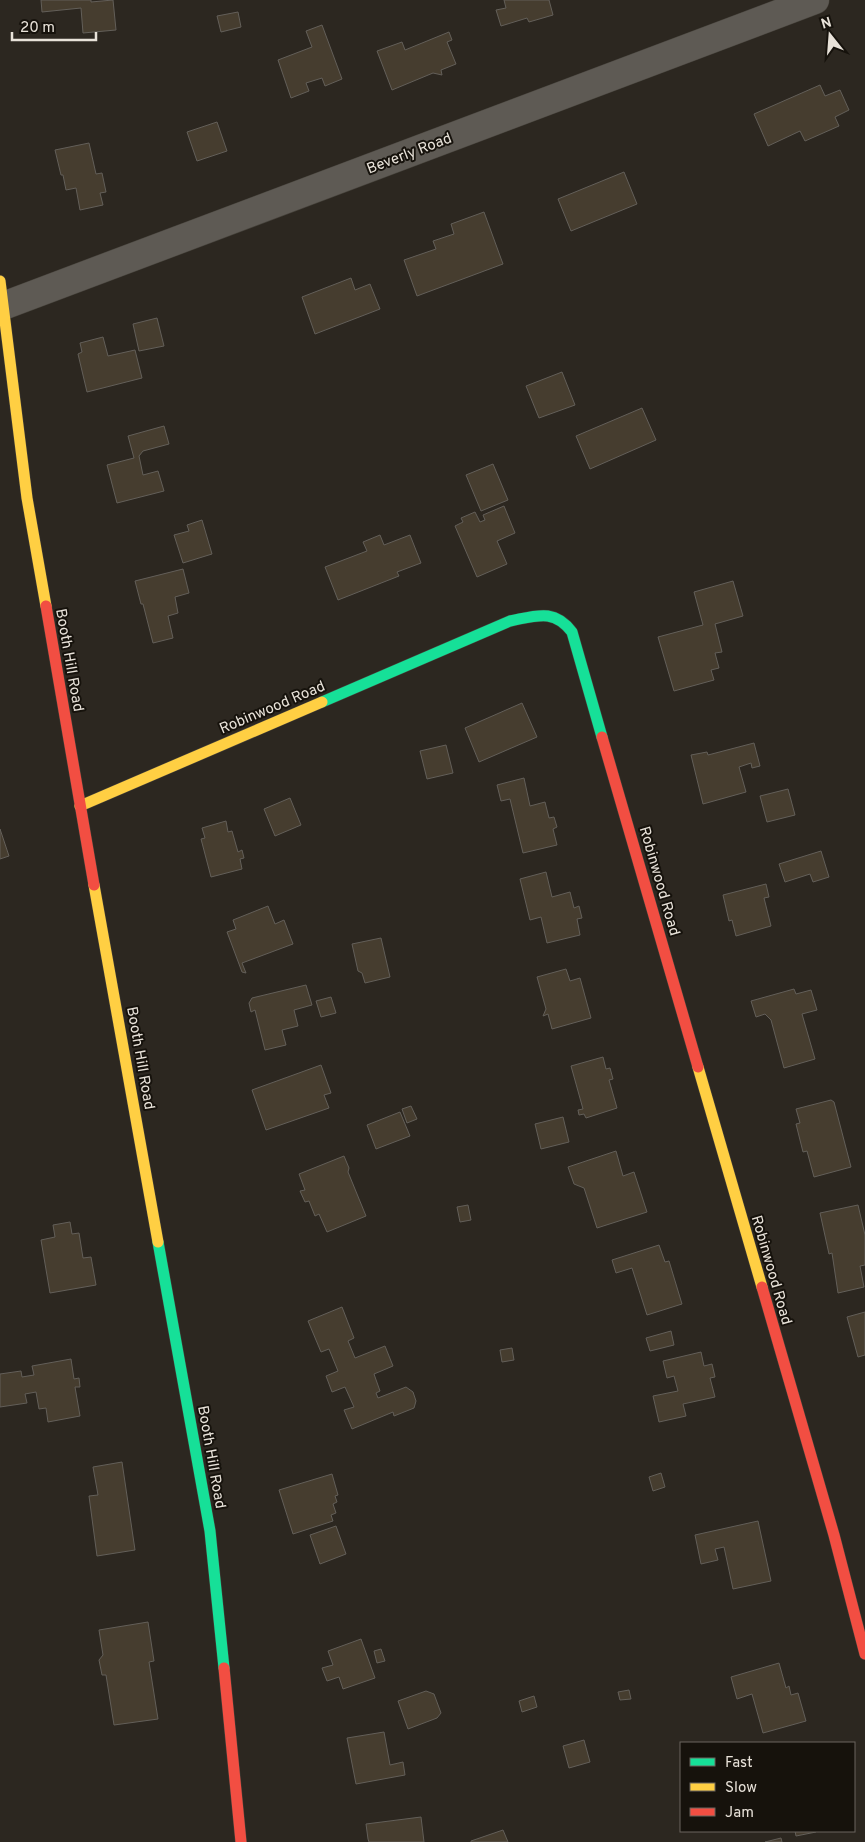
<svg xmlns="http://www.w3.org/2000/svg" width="865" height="1842" font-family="Overpass,sans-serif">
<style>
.building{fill:#463d2f;stroke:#635f59}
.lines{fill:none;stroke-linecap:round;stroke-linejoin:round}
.street-casing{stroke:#46423b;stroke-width:29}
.fast-casing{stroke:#46423b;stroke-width:12}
.slow-casing{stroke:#46423b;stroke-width:12}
.jam-casing{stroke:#46423b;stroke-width:12}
.street{stroke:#5e5a54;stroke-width:28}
.fast{stroke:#16e098;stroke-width:11}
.slow{stroke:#ffcf43;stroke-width:11}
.jam{stroke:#f24e42;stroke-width:11}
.labels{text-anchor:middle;stroke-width:4;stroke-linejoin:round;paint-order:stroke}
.street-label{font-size:15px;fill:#e8e2d9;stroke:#16120c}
</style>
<rect width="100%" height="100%" fill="#2c2720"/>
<g class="building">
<polygon points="41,0 91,0 91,2 113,0 116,30 83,33 81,8 42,12"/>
<polygon points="504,0 549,0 553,15 529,22 527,18 501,26 496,10 506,8"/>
<polygon points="238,12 241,27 221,32 217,16"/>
<polygon points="322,25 342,79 325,86 322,78 306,83 309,91 291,98 278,60 312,47 306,31"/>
<polygon points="449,32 452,40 447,42 456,64 441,70 442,75 433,73 392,90 377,51 402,42 405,50"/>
<polygon points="820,85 825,96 840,90 849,110 835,117 839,126 805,141 800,131 768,146 754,114"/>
<polygon points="217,122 227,151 197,161 187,132"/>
<polygon points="89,143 96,174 102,173 106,192 100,193 103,205 80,210 76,188 66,190 63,175 61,175 55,150"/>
<polygon points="624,172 637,204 571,231 558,199"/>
<polygon points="484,212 503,264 417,296 404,260 436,249 433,241 454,234 451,224"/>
<polygon points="351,278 355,290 370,284 380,309 315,334 302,297"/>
<polygon points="157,318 164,346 139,351 133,324"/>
<polygon points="103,337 108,356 135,350 142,378 87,392 78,354 82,352 80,343"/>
<polygon points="562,372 575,405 539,418 526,386"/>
<polygon points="642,408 656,440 590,469 576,436"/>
<polygon points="164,426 169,444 143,451 139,456 143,475 158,471 164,491 117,503 107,465 134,458 128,436"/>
<polygon points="493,464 508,500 481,511 466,475"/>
<polygon points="504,506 515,533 497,541 507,564 477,577 455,526 463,522 461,518 475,512 480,522 485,520 483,515"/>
<polygon points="202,520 212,554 183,563 174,535 189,531 187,525"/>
<polygon points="380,535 384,545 410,535 421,563 397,572 399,576 338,600 325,567 367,551 363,542"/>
<polygon points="183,569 189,593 175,597 178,613 168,616 173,638 153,643 143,604 141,604 135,581"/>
<polygon points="733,581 743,616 715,624 722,652 715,653 719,668 711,670 714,680 674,691 658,637 703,625 694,592"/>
<polygon points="522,703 537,737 479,762 465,728"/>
<polygon points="754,743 760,766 752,768 751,763 739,767 746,792 703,804 691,755 707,752 708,755"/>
<polygon points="446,745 453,773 427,779 420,751"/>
<polygon points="524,778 530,806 545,802 549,818 554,817 557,827 553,829 557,845 523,853 510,799 501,801 497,785"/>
<polygon points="788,789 795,815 767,822 760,796"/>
<polygon points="290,798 301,825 275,836 264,809"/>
<polygon points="226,821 228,832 232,831 238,852 242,850 244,858 240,859 242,869 211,877 201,839 205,838 202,828"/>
<polygon points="0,829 9,856 0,859"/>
<polygon points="821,851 829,877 813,882 810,874 785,882 779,864"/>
<polygon points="546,872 552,897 570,892 574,908 579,906 582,918 577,919 580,935 547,943 541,917 530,920 520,879"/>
<polygon points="766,884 769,897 764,898 771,926 736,936 732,920 729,921 723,895"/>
<polygon points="268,906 275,924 284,920 293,944 242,963 246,973 242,972 227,932 236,929 233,920"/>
<polygon points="381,938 390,977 365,983 362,973 358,971 352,944"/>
<polygon points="566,969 570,981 580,978 591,1018 552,1029 548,1014 543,1016 546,1009 537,977"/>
<polygon points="306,985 312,1005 294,1010 298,1026 282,1030 286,1045 265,1050 255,1010 251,1012 249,1003 252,998"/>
<polygon points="794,989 796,994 811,990 817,1010 802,1014 815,1059 784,1068 771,1020 765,1014 756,1017 751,1001"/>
<polygon points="331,997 336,1013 321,1017 316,1001"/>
<polygon points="603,1057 606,1069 610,1068 613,1079 609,1080 617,1108 586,1118 584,1114 579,1115 578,1110 583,1109 571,1066"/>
<polygon points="321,1065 331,1093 324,1095 329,1108 266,1130 252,1090"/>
<polygon points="831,1100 834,1102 851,1167 814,1177 807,1151 803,1152 796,1124 800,1123 796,1109"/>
<polygon points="411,1106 417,1119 407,1123 402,1109"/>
<polygon points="400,1112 410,1136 376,1149 367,1125"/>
<polygon points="563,1117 569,1142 541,1149 535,1124"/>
<polygon points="616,1151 623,1176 634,1172 647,1212 597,1228 584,1188 574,1184 568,1167"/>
<polygon points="344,1156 349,1168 348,1172 366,1216 327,1232 319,1214 315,1216 309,1201 305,1202 300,1191 305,1190 299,1174"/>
<polygon points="468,1205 471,1220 460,1222 457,1207"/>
<polygon points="858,1205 865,1235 865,1265 860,1266 864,1287 838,1293 832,1253 829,1254 820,1213"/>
<polygon points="70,1222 72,1234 79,1233 83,1258 91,1257 96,1285 50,1293 41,1240 55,1237 53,1225"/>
<polygon points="659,1245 665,1262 669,1261 682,1304 647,1315 632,1268 616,1273 612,1260"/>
<polygon points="342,1307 354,1338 348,1341 355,1358 385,1346 393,1366 374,1374 380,1391 376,1393 378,1398 406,1387 413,1392 416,1401 414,1408 394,1416 393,1412 352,1429 344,1410 354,1407 345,1387 332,1392 326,1376 338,1371 329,1349 321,1352 308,1321"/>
<polygon points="865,1312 865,1355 858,1357 847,1317"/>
<polygon points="671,1331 674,1345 650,1351 646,1338"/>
<polygon points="512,1348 514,1360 502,1362 500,1350"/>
<polygon points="701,1352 704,1366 712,1364 715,1377 710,1378 715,1397 683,1404 686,1416 659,1422 653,1396 678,1391 674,1376 667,1378 663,1361"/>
<polygon points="71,1359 74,1379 79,1378 80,1387 75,1387 80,1416 48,1422 46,1408 39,1409 36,1392 25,1394 27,1403 0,1407 0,1374 21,1371 22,1377 34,1375 32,1366"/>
<polygon points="122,1462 135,1550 97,1556 89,1496 98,1495 93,1467"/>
<polygon points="661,1473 665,1487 653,1491 649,1477"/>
<polygon points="332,1474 338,1495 335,1496 337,1502 333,1504 336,1513 331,1515 333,1521 293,1534 279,1490"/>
<polygon points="758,1521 771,1581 733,1589 724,1547 715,1549 718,1560 701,1564 695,1535"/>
<polygon points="336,1526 346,1554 320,1564 310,1535"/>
<polygon points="148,1622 154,1661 149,1662 158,1719 114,1725 106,1675 102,1675 99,1660 103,1655 99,1630"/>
<polygon points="361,1639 375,1678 343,1689 339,1677 327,1681 322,1668 333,1665 328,1651"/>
<polygon points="381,1649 385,1661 377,1663 374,1651"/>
<polygon points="779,1663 786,1688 789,1686 791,1695 798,1693 806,1721 763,1733 752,1694 737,1699 731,1677"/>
<polygon points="629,1690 631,1699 620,1700 618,1692"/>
<polygon points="426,1691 434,1694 441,1713 437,1718 408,1729 398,1701"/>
<polygon points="534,1696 537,1707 522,1712 519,1701"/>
<polygon points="384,1732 390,1765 403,1762 405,1775 356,1784 347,1738"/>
<polygon points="584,1740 590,1762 569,1768 563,1746"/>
<polygon points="421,1817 424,1842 369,1842 368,1839 366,1824"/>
<polygon points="503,1830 508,1842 471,1842 471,1841"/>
<polygon points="795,1831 816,1831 816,1832 796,1836"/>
<polygon points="781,1838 782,1842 765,1842"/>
</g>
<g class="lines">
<defs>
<polyline id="street" points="3,306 815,0"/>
<g id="fast">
<path d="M 322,702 L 510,621 C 536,616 554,608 572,632 L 602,737"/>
<polyline points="158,1242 210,1531 224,1668"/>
</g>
<g id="slow">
<polyline points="0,281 27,498 46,606"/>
<polyline points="80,806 322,702"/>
<polyline points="94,885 158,1242"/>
<polyline points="698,1067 762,1287"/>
</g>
<g id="jam">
<polyline points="46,606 94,885"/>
<polyline points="602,737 698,1067"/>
<polyline points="762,1287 834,1535 865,1654"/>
<polyline points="224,1668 241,1842"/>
</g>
</defs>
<use href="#street" class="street-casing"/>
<use href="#fast" class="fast-casing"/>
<use href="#slow" class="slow-casing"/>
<use href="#jam" class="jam-casing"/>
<use href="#street" class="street"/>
<use href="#fast" class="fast"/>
<use href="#slow" class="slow"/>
<use href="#jam" class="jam"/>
</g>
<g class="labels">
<g class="street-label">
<text transform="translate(409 153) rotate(-21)" y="5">Beverly Road</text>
<text transform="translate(70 660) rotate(80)" y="5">Booth Hill Road</text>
<text transform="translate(272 707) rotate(-23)" y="5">Robinwood Road</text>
<text transform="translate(660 881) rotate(74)" y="5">Robinwood Road</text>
<text transform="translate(141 1058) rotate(80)" y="5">Booth Hill Road</text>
<text transform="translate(772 1270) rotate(74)" y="5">Robinwood Road</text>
<text transform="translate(212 1457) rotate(80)" y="5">Booth Hill Road</text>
</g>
</g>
<rect x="680" y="1742" width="175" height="90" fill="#16120c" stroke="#6a655e"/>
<rect x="690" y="1758" width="25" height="8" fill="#16e098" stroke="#6a655e"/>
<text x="725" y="1767" font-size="15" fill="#e8e2d9">Fast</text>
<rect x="690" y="1783" width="25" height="8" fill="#ffcf43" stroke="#6a655e"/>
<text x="725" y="1792" font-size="15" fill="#e8e2d9">Slow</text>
<rect x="690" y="1808" width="25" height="8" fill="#f24e42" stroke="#6a655e"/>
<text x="725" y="1817" font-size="15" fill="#e8e2d9">Jam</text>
<g transform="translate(830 35) rotate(343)" stroke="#16120c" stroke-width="4" paint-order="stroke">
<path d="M0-4L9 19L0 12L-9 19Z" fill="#e8e2d9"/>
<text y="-8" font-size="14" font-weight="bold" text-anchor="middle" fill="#e8e2d9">N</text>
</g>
<path d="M12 32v8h84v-8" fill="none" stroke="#e8e2d9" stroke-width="2.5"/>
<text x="20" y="32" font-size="15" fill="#e8e2d9" stroke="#16120c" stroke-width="4" paint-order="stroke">20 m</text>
</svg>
